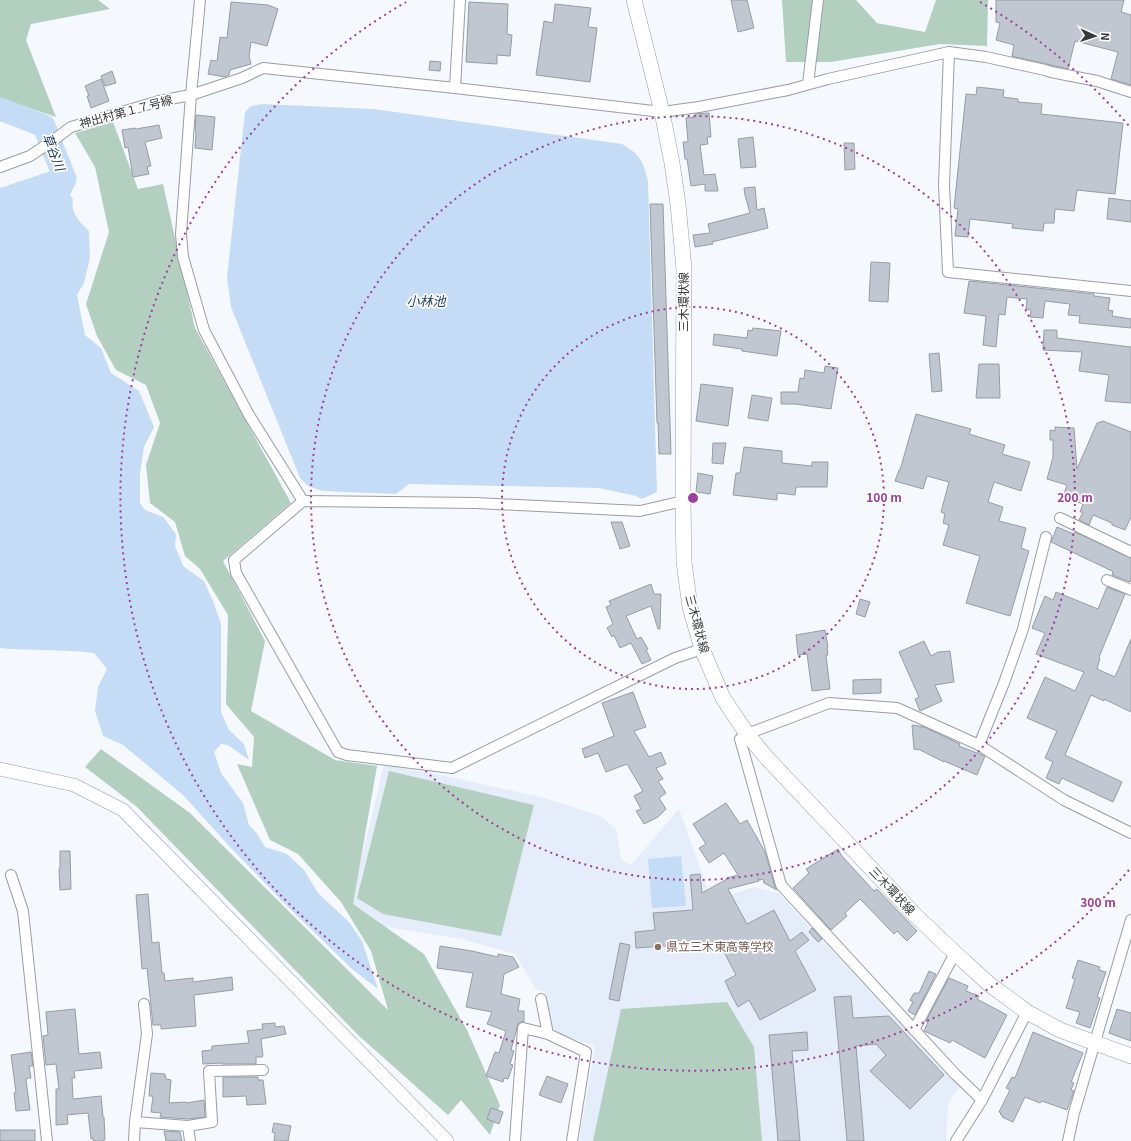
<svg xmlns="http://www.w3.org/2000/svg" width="1131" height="1141" font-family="Georgia,'Noto Sans JP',serif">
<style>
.built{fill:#e4edf9}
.green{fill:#b2cfbf}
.water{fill:#c4dcf6}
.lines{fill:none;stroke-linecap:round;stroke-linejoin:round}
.river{stroke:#c4dcf6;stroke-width:23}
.building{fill:#c1c7d0;stroke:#969ca5}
.minor-casing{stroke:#989ea6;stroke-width:12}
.tertiary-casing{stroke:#989ea6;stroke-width:14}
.secondary-casing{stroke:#989ea6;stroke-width:16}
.minor{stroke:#fff;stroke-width:10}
.tertiary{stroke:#fff;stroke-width:13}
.secondary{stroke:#fff;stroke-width:15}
.ring{fill:none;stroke:#a03da2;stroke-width:2;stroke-dasharray:2 4}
.education-dot{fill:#8d6e63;stroke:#fff;stroke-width:1.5}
.labels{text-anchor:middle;stroke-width:3.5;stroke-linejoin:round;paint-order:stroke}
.street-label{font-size:12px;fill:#383b3e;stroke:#fff}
.education-label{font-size:12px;fill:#785e54;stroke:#fff;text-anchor:start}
.water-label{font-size:13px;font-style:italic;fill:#1c3f62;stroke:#fff}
.centre{fill:#a03da2;stroke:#fff;stroke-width:2}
.ring-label{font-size:12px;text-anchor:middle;font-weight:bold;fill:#a03da2;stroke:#fff;stroke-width:3.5;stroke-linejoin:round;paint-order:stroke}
</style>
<rect width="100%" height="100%" fill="#f5f9fe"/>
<polygon class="built" points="384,765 446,776 541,797 601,816 616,829 621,859 631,865 679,809 712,901 754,887 779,894 960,1087 948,1103 946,1141 579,1141 595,1046 562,1035 550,1026 545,992 536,989 515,954 462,939 379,926 350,906"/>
<g class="green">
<polygon points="0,0 98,0 110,9 31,24 26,40 56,117 0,98"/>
<polygon points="782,0 856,0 877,23 925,32 936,0 988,0 987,46 940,44 831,62 786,62"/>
<polygon points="113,122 138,189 163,184 195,328 291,503 223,561 265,641 251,711 335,760 377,766 353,904 424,954 467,1030 500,1105 490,1135 461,1100 448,1115 358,1035 137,807 85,767 101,749 190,813 388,1010 371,951 341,902 298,854 270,840 237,764 252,767 254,737 226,704 228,615 200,569 185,556 175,522 150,503 146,465 160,423 146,385 116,370 97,336 86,304 109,232 95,167 75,133"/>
<polygon points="389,771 534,805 501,936 383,914 357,898"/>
<polygon points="727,1002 754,1047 762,1141 593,1141 621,1009"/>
</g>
<g class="water">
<path d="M 262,104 L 374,109 L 622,144 C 641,155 643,161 648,181 L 657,492 L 642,499 L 636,496 L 599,488 L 409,484 L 396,494 L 322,491 L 308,486 L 300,478 L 231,307 L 227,277 L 245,112 L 251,106 Z"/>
<path d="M 51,171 L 73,199 C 70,213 80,222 89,231 L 90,258 L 84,283 L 77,295 L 85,335 L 101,348 L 111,373 L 139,391 L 154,427 L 144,447 L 140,473 L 140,503 L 145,510 L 163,517 L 176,534 L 175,546 L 183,566 L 204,581 L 213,601 L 221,624 L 221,712 L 229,730 L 244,744 L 249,760 L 228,745 L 221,744 L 214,752 L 221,773 L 243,803 L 249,825 L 256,832 L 265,847 L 287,854 L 304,870 L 318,893 L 349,922 L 362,941 L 378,989 L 352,969 L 286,905 L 231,848 L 183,795 L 123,745 L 103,736 L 95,711 L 98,687 L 107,669 L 94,653 C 63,649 31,651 0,648 L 0,188 Z"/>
<polygon points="681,856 686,906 652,908 648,859"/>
</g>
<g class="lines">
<polyline class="river" points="0,109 44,126 65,179 55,199"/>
</g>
<g class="building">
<polygon points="731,0 747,0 754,28 738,32"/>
<polygon points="996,0 1124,0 1121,12 1131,15 1131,85 1111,79 1118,52 1075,41 1068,69 1012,56 1014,45 996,40 1000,23 996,22"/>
<polygon points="231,2 268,5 278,9 267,46 251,42 249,56 251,64 230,70 229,75 225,77 208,74 211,60 217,61 220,37 227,38"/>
<polygon points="469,2 508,4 507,34 512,35 510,56 497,55 497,64 466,62"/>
<polygon points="555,4 591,8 588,27 597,28 590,82 536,75 544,21 553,23"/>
<polygon points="430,61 441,62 440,71 429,70"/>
<polygon points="112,71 116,83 105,86 101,76"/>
<polygon points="101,79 109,101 91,108 87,96 89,96 85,86"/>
<polygon points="977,87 1004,90 1003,97 1018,99 1018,102 1042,104 1041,114 1123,123 1115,194 1077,190 1074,211 1055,209 1054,223 1044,223 1043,231 1012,228 1013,224 970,219 968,237 955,236 958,209 954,208 966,94 976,95"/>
<polygon points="709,113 711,137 707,137 708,144 700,145 704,175 715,174 718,191 705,191 705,184 691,186 687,159 685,159 683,142 688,142 686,118 695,117 695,114"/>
<polygon points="196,115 215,117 212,150 195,148 196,132 195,131"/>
<polygon points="159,125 162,138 145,142 151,166 147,167 149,174 133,177 128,147 125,148 122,130 135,128 136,129"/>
<polygon points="753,137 756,167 741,168 738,139"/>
<polygon points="844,143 854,143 855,169 845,170"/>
<polygon points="755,187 757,210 764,208 768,228 712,242 713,244 695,247 693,235 710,233 708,224 750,213 745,195 744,188"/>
<polygon points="1109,198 1131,201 1131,222 1107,219"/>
<polygon points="650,204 663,204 671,454 659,454 658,423 657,423"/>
<polygon points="871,262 890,263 888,302 869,301"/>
<polygon points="969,281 1094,294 1094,296 1110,298 1108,310 1113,311 1112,316 1131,319 1131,328 1079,323 1080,316 1068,315 1070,304 1045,301 1043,318 1030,317 1031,310 1026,309 1027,299 1007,297 1005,315 999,314 996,347 983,345 986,316 964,313"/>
<polygon points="753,328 781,331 777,356 742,351 742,349 713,345 714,334 747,338 748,330 752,331"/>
<polygon points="1044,330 1057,330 1057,338 1131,347 1131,403 1105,401 1109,375 1079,371 1082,352 1043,350"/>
<polygon points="939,353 942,391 932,392 929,354"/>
<polygon points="979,364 999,364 1000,398 976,398"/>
<polygon points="825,366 838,368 831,409 795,404 781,404 781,392 798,392 800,378 804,379 805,370 824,373"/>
<polygon points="701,384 733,388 728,426 696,421"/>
<polygon points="752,395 772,398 768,421 748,418"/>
<polygon points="916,414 971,429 969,434 1005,445 1002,454 1030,462 1021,491 994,482 988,502 1003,507 999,521 1026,528 1021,548 1029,551 1010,616 966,603 980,556 943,545 949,525 943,523 945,514 941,512 949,482 927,476 923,489 895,481 899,470 900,470"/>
<polygon points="1103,421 1131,432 1131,517 1125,530 1112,525 1112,523 1093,515 1089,525 1079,520 1083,512 1080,512 1083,504 1063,497 1067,485 1047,479 1053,457 1053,440 1050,440 1050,430 1055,431 1055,427 1074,428 1077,469 1097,423"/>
<polygon points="713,443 726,443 723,464 712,463"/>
<polygon points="744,447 782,451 782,463 812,466 812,462 828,462 827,487 796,487 795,495 777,493 777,500 733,495 736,473 740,473"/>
<polygon points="698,473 713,476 710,494 696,492"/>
<polygon points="611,522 622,522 630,546 620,549"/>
<polygon points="1057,527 1074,534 1075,532 1131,558 1131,579 1130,582 1112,575 1113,572 1112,571 1051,542"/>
<polygon points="651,584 654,594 661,594 660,629 658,629 651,606 626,616 637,639 641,637 648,649 646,650 651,660 642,664 631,643 620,648 614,635 612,637 607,628 613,624 606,607 611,605 609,601"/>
<polygon points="1107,587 1125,594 1099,657 1100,658 1097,669 1115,677 1131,639 1131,712 1104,699 1104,701 1091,695 1065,755 1122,782 1113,802 1062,778 1059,784 1046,778 1053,762 1045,758 1057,731 1027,718 1045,677 1075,691 1084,672 1036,654 1045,633 1032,628 1045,596 1053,600 1056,592 1098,609"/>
<polygon points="860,599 870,602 865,617 856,614"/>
<polygon points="825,630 828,647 827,647 828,655 826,655 830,689 812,691 807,654 798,655 796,635"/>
<polygon points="924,641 931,656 938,652 950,651 954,682 935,685 942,701 920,711 915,699 919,697 899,652"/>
<polygon points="881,679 881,693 853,694 853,680"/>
<polygon points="633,692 646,727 634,731 649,757 661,752 666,764 656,768 663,779 658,781 666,793 659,798 666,809 658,817 644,824 636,811 641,809 634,796 643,791 627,764 606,772 598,753 585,758 582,749 614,736 602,703"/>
<polygon points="912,725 924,727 960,744 959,746 985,756 977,775 944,761 944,762 920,750 914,749"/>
<polygon points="726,803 740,824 747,820 765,852 775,887 777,890 764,883 763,879 760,880 758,879 759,881 728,889 747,924 774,910 790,941 802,932 809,940 795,951 816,990 760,1020 749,1000 738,1007 732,996 725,981 736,975 719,942 636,948 635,932 655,930 653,913 693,910 690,875 700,874 702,893 727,879 727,878 738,875 724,853 709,863 699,848 706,844 693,824"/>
<polygon points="838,849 841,855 874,891 877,889 917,931 907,941 897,931 894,934 860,899 845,913 847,916 831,930 793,888 809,873 806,869"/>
<polygon points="60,851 70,851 71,889 60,890 59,869 60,868"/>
<polygon points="148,894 152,943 159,942 162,973 164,973 165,981 193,978 193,982 232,977 233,990 194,995 196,1026 161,1029 161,1025 153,1025 147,968 142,969 136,895"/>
<polygon points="812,928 822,939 818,942 809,932"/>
<polygon points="620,943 630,945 619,1001 609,999"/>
<polygon points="440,946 472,951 498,957 498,954 513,957 519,967 504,974 501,994 520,999 518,1011 524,1011 524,1022 520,1022 518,1024 511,1050 514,1051 510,1064 513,1065 508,1079 504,1078 503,1082 486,1076 495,1052 499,1053 506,1031 487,1024 492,1012 466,1007 473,973 437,968"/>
<polygon points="1078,960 1100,967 1099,970 1106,972 1097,997 1100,998 1090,1028 1076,1023 1080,1012 1066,1008 1075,979 1072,978"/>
<polygon points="929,971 936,974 915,1015 908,1011 913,1002 910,1000 914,993 919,993"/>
<polygon points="949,978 968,986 966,991 979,996 977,999 1007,1015 985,1058 952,1040 950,1043 924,1031 928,1022 926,1021"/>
<polygon points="851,996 853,1018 889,1016 944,1075 910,1109 870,1071 886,1055 876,1044 856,1046 864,1141 847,1141 838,1039 834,997"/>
<polygon points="75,1009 79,1054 100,1052 102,1068 74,1071 75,1078 72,1078 73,1099 101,1096 103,1117 104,1117 105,1139 104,1139 104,1141 93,1141 93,1138 91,1139 88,1113 67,1115 68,1124 56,1125 56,1089 59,1089 56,1064 46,1065 43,1036 48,1035 46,1012"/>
<polygon points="1117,1009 1131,1013 1131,1041 1109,1033"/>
<polygon points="275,1023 275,1027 284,1026 286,1034 261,1039 263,1056 262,1057 256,1057 256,1064 222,1064 222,1063 203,1064 202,1051 212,1050 212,1046 249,1043 247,1031 263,1029 262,1024"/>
<polygon points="807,1032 808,1050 792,1051 800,1141 778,1141 769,1035"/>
<polygon points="1033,1032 1083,1053 1071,1082 1074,1083 1071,1090 1074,1091 1067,1110 1042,1101 1040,1103 1025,1097 1013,1122 1002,1117 1003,1116 1000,1114 1001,1113 999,1112 1010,1090 1006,1088 1012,1077 1015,1078"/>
<polygon points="31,1052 33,1066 29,1066 31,1078 27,1078 26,1080 30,1110 16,1111 14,1093 16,1092 11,1055"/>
<polygon points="151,1073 165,1074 166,1079 171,1080 169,1103 186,1102 187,1103 204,1100 205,1117 188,1119 160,1117 161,1113 151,1112 153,1096 149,1096"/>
<polygon points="547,1076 568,1084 561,1103 539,1095"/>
<polygon points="223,1077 258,1077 258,1080 263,1080 266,1104 247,1105 246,1096 223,1097"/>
<polygon points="491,1108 503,1112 499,1124 487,1119"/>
<polygon points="274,1123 291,1126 288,1141 274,1141 275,1133 272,1132"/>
<rect x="0" y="1130" width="35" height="11"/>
<polygon points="164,1131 180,1132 182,1141 166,1141"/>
</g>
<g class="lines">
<defs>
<g id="minor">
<polyline points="200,0 191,95 181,234 183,257 204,330 249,415 303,501"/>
<polyline points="949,52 944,185 948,272 1131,291"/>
<polyline points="808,84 818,0"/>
<polyline points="455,88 460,0"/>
<polyline points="0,167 30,156 55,139 71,127 159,101 191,95 242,78 263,68 455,88 662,112 699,107 788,90 828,79 949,52 986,57 1045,70 1051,72 1097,81 1131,92"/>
<polyline points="683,501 640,511 476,503 303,501 234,560 236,573 338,752 347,755 452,768 675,658 702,649"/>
<polyline points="1060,518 1131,552"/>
<polyline points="1107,580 1131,590"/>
<polyline points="979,745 1004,683 1023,629 1046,537"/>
<polyline points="11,875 23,911 47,1141"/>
<polyline points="541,999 548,1034 586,1052 572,1141"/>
<polyline points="914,1030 955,953"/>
<polyline points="982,1100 955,1074 781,885 740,739 747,734 829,703 897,708 979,745 1064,800 1131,833"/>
<polyline points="135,1122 188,1126 212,1122 209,1071 263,1070"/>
<polyline points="188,1126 190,1141"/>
<polyline points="134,1141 135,1122 147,1034 144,1004"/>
<polyline points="515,1141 523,1028 548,1034"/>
<polyline points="956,1141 982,1100 1027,1012"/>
<polyline points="1068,1141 1074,1113 1131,920"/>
</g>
<polyline id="tertiary" points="0,769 74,785 123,810 447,1141"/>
<polyline id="secondary" points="634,0 662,112 672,163 678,204 684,269 683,501 684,562 690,607 702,649 723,698 747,734 766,757 916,916 955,953 989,984 1027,1012 1060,1030 1131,1056"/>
</defs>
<use href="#minor" class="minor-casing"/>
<use href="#tertiary" class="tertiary-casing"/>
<use href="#secondary" class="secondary-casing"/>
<use href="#minor" class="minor"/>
<use href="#tertiary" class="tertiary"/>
<use href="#secondary" class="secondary"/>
</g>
<g class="ring">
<circle cx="693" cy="498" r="191"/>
<circle cx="693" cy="498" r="382"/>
<path d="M1129 870A573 573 0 1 1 406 2M980 2A573 573 0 0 1 1129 126"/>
</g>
<circle class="education-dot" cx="658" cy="947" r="4"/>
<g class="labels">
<g class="street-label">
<text transform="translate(126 112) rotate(-15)" y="4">神出村第１７号線</text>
<text transform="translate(684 302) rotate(-90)" y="4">三木環状線</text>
<text transform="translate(697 624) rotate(75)" y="4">三木環状線</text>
<text transform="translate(892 891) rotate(47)" y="4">三木環状線</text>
</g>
<g class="education-label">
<text x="666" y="951">県立三木東高等学校</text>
</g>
<g class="water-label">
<text transform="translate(54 152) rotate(69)" y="5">草谷川</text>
<text x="426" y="306">小林池</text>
</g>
</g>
<circle cx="693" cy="498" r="6" class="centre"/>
<g class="ring-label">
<text x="884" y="502">100 m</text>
<text x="1075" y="502">200 m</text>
<text x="1098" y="907">300 m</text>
</g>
<g transform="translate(1095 36) rotate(93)" stroke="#ffffff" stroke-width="3" paint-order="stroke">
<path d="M0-3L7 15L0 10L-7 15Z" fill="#383b3e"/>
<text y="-6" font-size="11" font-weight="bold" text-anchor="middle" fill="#383b3e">N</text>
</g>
</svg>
